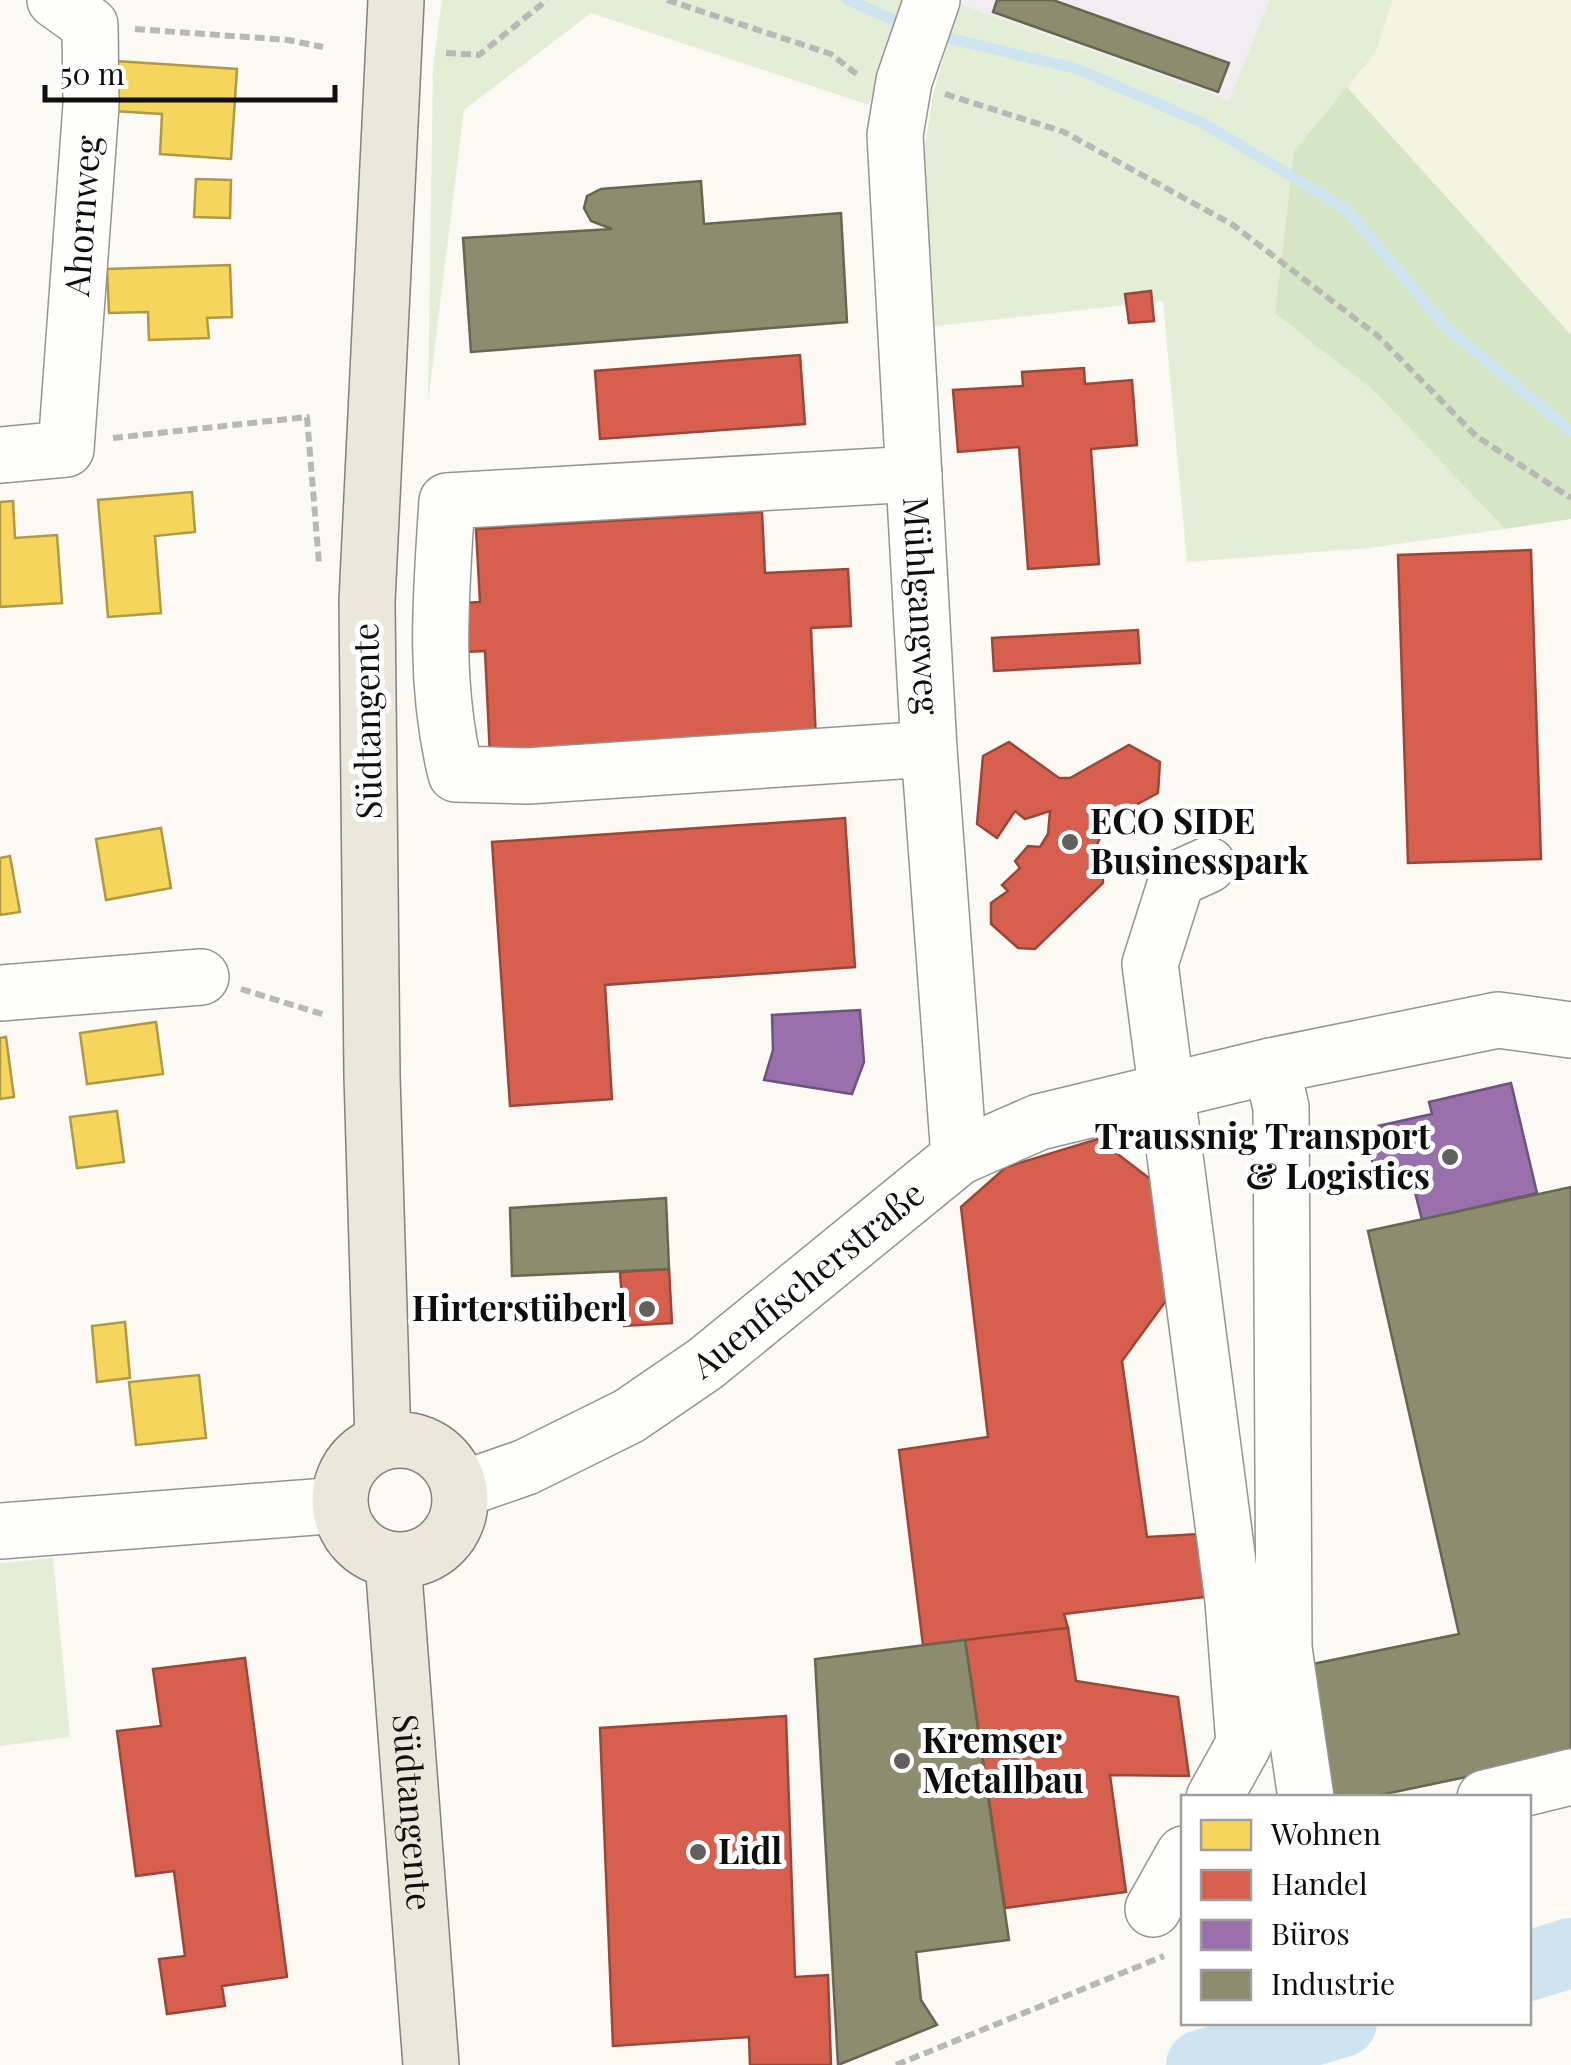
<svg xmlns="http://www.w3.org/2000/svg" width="1571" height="2065" font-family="'Playfair Display',serif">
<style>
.industrial{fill:#f2edf0}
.farmland{fill:#f5f4e2}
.green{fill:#e4eed6}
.forest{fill:#d5e5c5}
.homes{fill:#f6d55c;stroke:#b09945;stroke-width:2.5}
.shops{fill:#d6604d;stroke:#9a473a;stroke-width:2.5}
.offices{fill:#9970ab;stroke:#6f537c;stroke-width:2.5}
.industry{fill:#8c8c6e;stroke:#666651;stroke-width:2.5}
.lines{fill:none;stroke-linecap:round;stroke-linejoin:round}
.stream{stroke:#cee5f1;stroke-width:11}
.river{stroke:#cee5f1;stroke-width:70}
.minor-casing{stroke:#949492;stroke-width:58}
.major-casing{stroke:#82817f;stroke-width:58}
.path{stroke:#b8b8b7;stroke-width:6;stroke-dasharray:10 5;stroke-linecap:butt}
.minor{stroke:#fefefd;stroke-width:55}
.major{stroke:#ebe7db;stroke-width:55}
.poi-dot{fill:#61605e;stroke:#fff;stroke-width:4}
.labels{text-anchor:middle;stroke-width:10;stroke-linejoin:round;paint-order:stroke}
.street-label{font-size:35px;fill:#0e0e0e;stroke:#fff}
.poi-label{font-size:35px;font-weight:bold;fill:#0e0e0e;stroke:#fff;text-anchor:start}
</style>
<rect width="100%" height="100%" fill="#faf9f4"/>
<polygon class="industrial" points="946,0 1269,0 1229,101"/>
<polygon class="farmland" points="1393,0 1571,0 1571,335 1347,87 1376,52"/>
<g class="green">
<polygon points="442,0 908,0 869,105 591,13 464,110 428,402 433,68"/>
<polygon points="1269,0 1393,0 1376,52 1294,151 1275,312 1374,391 1505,529 1369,548 1187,562 1163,301 927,327 921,167 934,91 959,4 1229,100"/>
<polygon points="53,1558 70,1737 0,1746 0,1563"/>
</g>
<polygon class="forest" points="1347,87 1571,335 1571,519 1505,529 1374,391 1275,313 1294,151"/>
<g class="homes">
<polygon points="116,61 237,69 231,159 160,154 162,114 113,111"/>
<polygon points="196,179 231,180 230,218 194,217"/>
<polygon points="230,265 232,317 207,318 209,338 149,340 148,312 109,313 107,269"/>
<polygon points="192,492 195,532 155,536 161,613 108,617 98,500"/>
<polygon points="13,501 15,538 57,535 62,603 0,607 0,502"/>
<polygon points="161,828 171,888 106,900 96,839"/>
<polygon points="10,856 20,912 0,915 0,858"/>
<polygon points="156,1022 163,1074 87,1084 80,1033"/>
<polygon points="6,1037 14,1097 0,1099 0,1038"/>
<polygon points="117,1111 124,1162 77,1168 70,1117"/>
<polygon points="125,1322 130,1378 97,1382 92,1326"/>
<polygon points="199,1375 206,1438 136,1445 129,1382"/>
</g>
<g class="shops">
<polygon points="1151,291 1154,321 1129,323 1125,294"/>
<polygon points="800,355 805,424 600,439 595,371"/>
<polygon points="1084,368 1085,384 1132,380 1137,445 1091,449 1099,564 1028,569 1019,447 958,452 953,390 1023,386 1022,372"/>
<polygon points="762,512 765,573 848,569 851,626 811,628 816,740 490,755 485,651 466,652 464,603 480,602 476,529"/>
<polygon points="1531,550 1541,859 1408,863 1398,555"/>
<polygon points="1138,630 1140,663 994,671 992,638"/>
<polygon points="1009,742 1059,778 1070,778 1129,745 1160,762 1158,793 1108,820 1092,856 1102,863 1103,883 1035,949 1018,948 991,924 991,903 1008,891 1002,885 1020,868 1015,861 1028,846 1040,847 1048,834 1050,811 1025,819 1015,811 997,838 977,824 983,756"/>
<polygon points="845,818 855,967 605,985 612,1099 510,1106 492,842"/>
<polygon points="1098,1139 1158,1185 1171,1294 1122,1361 1147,1537 1199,1534 1205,1597 1064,1614 1068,1628 923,1645 899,1450 988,1437 961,1207 1006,1167"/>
<polygon points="669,1269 672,1323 624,1326 620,1272"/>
<polygon points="1068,1628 1076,1681 1178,1697 1189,1776 1110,1775 1126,1892 1005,1908 965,1640"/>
<polygon points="245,1658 287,1977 222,1986 225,2006 167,2014 159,1959 185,1956 174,1871 136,1876 117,1731 161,1726 153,1669"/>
<polygon points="786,1716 795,1977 828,1975 831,2065 750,2065 749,2037 613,2046 600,1728"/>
</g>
<g class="offices">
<polygon points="860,1010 864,1062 852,1094 764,1080 773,1050 772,1015"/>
<polygon points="1511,1083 1537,1193 1422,1220 1412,1180 1381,1187 1368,1148 1383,1144 1378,1126 1432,1114 1429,1102"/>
</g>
<g class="industry">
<polygon points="997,0 1053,0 1229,63 1218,92 993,12"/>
<polygon points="701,181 704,224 841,213 847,322 471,352 463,238 612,229 591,221 584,208 587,196 601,189"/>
<polygon points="1571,1187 1571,1755 1366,1798 1326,1798 1298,1667 1459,1634 1368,1231"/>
<polygon points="666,1198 669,1269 512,1276 510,1208"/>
<polygon points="965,1640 1009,1940 916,1952 921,2000 937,2025 838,2065 815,1659"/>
</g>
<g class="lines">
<g class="stream">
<polyline points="848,0 908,26"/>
<polyline points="935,35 1077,69 1205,124 1346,209 1448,329 1571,431"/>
</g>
<g class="river">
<polyline points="1528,1966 1571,1953"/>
<polyline points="1201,2065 1342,2022"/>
</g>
<defs>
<g id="minor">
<path id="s1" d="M 932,0 L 904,81 L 895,135 L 929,749 L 959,1157"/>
<path id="s2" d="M 0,455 L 66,449 L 91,105 L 90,25 L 55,0"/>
<path d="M 914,474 L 447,501 C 441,595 433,682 456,774 L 528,776 L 929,749"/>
<polyline points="1208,865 1177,879 1150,964 1233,1601 1244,1744 1214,1798"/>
<polyline points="0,993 201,977"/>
<polyline points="1271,1066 1281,1107 1284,1648 1306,1798"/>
<path id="s3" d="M 460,1490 L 526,1467 L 629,1416 L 705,1364 L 959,1157 L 1039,1122 L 1271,1066 L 1498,1020 L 1571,1030"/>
<polyline points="0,1531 340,1505"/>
<polyline points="1485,1798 1571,1777"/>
<polyline points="1153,1909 1184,1854"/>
</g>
<g id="major">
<circle cx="400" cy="1500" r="60"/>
<polyline points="383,1442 372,1076 367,601 396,0"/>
<path id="s4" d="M 393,1561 L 431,2065"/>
</g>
</defs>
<use href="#minor" class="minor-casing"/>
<use href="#major" class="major-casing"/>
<g class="path">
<polyline points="667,0 831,54 859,76"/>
<polyline points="135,29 288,40 323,47"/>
<polyline points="446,53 479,55 547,0"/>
<polyline points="945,94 1064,132 1233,225 1378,336 1476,436 1571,498"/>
<polyline points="113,438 307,417 319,563"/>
<polyline points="241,989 325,1015"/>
<polyline points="896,2065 1164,1956"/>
</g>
<use href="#minor" class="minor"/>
<use href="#major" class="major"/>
</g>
<g class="poi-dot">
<circle cx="1070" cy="842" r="10"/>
<circle cx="1450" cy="1157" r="10"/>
<circle cx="647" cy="1309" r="10"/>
<circle cx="902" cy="1761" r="10"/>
<circle cx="698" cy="1852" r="10"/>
</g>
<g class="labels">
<g class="street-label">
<text dy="12" stroke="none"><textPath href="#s2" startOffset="300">Ahornweg</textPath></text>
<text dy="12" stroke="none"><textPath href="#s1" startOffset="612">Mühlgangweg</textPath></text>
<text transform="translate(368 721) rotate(-91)" y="12">Südtangente</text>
<text dy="12" stroke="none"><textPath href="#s3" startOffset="410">Auenfischerstraße</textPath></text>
<text dy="12" stroke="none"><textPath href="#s4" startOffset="252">Südtangente</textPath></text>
</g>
<g class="poi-label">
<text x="1090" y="834">ECO SIDE<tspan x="1090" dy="40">Businesspark</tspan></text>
<text x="1430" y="1149" text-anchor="end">Traussnig Transport<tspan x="1430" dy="40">&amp; Logistics</tspan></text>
<text x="627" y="1321" text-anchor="end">Hirterstüberl</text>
<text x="922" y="1753">Kremser<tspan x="922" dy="40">Metallbau</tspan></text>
<text x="718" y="1864">Lidl</text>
</g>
</g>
<rect x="1181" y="1795" width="350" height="230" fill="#ffffff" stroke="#9f9f9f" stroke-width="2.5"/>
<rect x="1201" y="1820" width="50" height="30" fill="#f6d55c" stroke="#9f9f9f" stroke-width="2.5"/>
<text x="1271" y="1845" font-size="30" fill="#0e0e0e">Wohnen</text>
<rect x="1201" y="1870" width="50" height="30" fill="#d6604d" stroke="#9f9f9f" stroke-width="2.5"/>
<text x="1271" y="1895" font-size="30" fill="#0e0e0e">Handel</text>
<rect x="1201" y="1920" width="50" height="30" fill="#9970ab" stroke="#9f9f9f" stroke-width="2.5"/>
<text x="1271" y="1945" font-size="30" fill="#0e0e0e">Büros</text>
<rect x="1201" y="1970" width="50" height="30" fill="#8c8c6e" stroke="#9f9f9f" stroke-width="2.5"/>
<text x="1271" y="1995" font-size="30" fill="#0e0e0e">Industrie</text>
<path d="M45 85v15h290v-15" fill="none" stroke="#0e0e0e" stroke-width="5"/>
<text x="60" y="85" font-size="30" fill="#0e0e0e" stroke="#ffffff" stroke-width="8" paint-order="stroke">50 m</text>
</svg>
